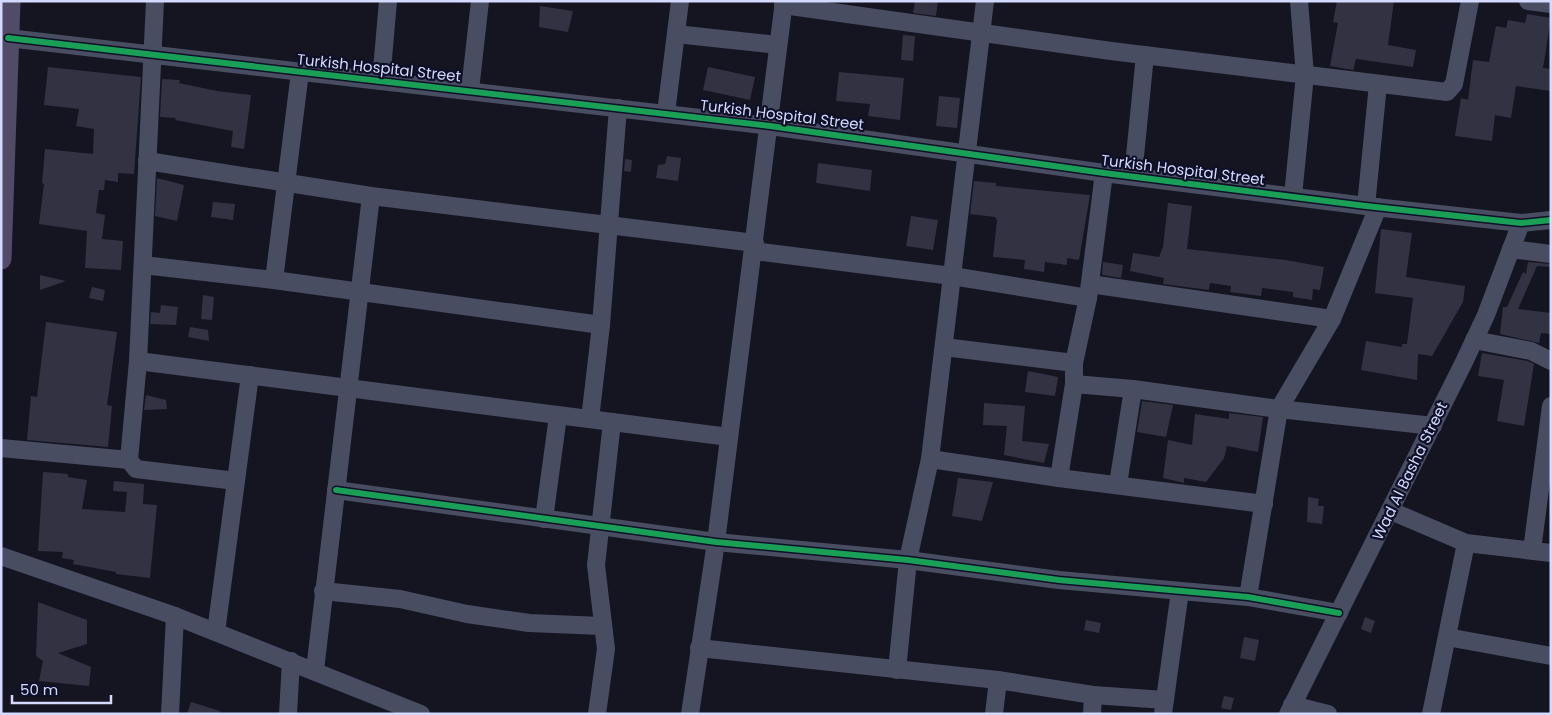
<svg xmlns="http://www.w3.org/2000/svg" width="1552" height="715" font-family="Poppins,sans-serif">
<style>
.building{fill:#323243}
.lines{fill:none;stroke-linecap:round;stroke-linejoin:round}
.minor{stroke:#494d62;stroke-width:18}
.major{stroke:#504c68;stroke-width:21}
.cycleway-casing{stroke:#0e1027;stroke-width:9}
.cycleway{stroke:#1a9f57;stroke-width:6}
.labels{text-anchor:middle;stroke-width:4.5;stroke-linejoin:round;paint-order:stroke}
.street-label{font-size:15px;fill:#d4d9ff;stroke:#0e1027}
</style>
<rect width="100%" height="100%" fill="#141521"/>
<g class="building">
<polygon points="915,1 938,1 936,16 913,13"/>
<polygon points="1337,1 1394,1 1388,45 1416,50 1413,67 1356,59 1353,70 1330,66 1338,23 1333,22"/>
<polygon points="540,6 573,11 568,32 539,27"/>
<polygon points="1527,14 1551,18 1543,68 1551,69 1551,91 1516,86 1511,118 1495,115 1492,141 1455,136 1461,98 1468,100 1473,60 1489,62 1496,26 1506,28 1508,20 1525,23"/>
<polygon points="903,35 915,36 913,61 901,60"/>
<polygon points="48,67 141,77 134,174 118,173 118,182 105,180 104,190 99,190 96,213 105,215 102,239 123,241 121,270 85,268 87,231 39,224 44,184 42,183 45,149 93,154 94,129 76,126 79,109 44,105"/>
<polygon points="708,67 755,77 750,100 703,90"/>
<polygon points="839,72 904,78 900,120 868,116 870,104 836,101"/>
<polygon points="162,79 180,80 179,83 217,91 251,95 244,149 231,147 233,131 175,120 176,118 160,117"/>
<polygon points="939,96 960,98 957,128 936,126"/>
<polygon points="667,156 681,158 678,181 656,178 658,165 665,164"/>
<polygon points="625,159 632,160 631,172 624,171"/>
<polygon points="818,163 872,170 870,191 816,183"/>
<polygon points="157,178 184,185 177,221 155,216"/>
<polygon points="974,181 996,183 996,186 1090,195 1079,260 1067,258 1067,265 1045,262 1044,272 1024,269 1025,260 993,257 997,220 995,217 970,214"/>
<polygon points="213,202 235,204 233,220 211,217"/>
<polygon points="1168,203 1192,206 1187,249 1286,260 1324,267 1320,290 1313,289 1312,300 1293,297 1293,292 1262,288 1261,296 1230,292 1231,286 1210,283 1209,290 1163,284 1164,278 1130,271 1133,253 1159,257 1163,247"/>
<polygon points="911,216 938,220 933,250 906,246"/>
<polygon points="1381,229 1412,233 1406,277 1465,286 1463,302 1432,356 1418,354 1417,380 1361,370 1366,341 1402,347 1402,344 1407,344 1413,298 1375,293"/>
<polygon points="1103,262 1123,265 1121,278 1102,275"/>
<polygon points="1528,262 1551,264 1551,267 1537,266 1518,309 1551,313 1551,334 1541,333 1539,343 1500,334 1503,307 1507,307 1523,272 1526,274"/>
<polygon points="40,275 66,281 40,290"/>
<polygon points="92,287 105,290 103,301 89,298"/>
<polygon points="203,295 214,297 212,320 201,319"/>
<polygon points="161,305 178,307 176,325 150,324 151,312 160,313"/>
<polygon points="46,322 117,332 107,405 112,406 108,447 27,440 31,396 37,397"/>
<polygon points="190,327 208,330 209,341 188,337"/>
<polygon points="1482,353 1528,361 1534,364 1524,426 1497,421 1504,380 1478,376"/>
<polygon points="1028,371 1058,377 1055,396 1025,392"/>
<polygon points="146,395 166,400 167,409 144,410"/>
<polygon points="1142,401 1173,405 1166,437 1137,432"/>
<polygon points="984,403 1025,406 1022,441 1049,444 1044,463 1004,455 1007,426 983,425"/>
<polygon points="1229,413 1263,417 1258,452 1227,446 1224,458 1206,482 1184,478 1184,483 1163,478 1168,440 1192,445 1195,414 1229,419"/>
<polygon points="43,472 68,474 68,477 87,480 82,509 125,512 127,492 113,491 114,481 144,484 143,504 157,505 150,578 116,574 116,572 73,564 74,560 62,558 63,552 38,551"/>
<polygon points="958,478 993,482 982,521 952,516"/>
<polygon points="1308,497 1319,499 1318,506 1324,506 1322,524 1307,522"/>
<polygon points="38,602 87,620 87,644 58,653 91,667 89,686 39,681 43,661 36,656"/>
<polygon points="1365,617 1375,621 1371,633 1361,629"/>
<polygon points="1086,620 1101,623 1099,633 1084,630"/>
<polygon points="1244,637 1259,640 1255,661 1240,658"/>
<polygon points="1224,696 1234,698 1231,710 1221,708"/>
<polygon points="191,702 220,711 219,714 187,714"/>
</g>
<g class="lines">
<g class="minor">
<polyline points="155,1 138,361 129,460 136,469 236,481"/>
<polyline points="1528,1 1551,4"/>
<polyline points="783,5 1111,51 1447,92 1454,84 1470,1"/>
<polyline points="676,34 778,45"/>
<polyline points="8,38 770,126 1104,173 1366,206 1521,223 1551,220"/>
<polyline points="381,81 388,1"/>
<polyline points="470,90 480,1"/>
<polyline points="666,113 680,1"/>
<polyline points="147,161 371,196 755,243"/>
<polyline points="1133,176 1145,55"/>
<polyline points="1293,196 1305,75 1299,1"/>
<polyline points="1366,206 1378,84"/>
<polyline points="1511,249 1551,254"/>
<polyline points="754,251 952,276 1088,298"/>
<polyline points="143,265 274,280 601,325"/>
<polyline points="274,280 300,72"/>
<polyline points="1090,284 1332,319"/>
<polyline points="1474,340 1531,351 1551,361"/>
<polyline points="944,347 1074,363"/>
<polyline points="138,361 729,437"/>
<polyline points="1074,384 1133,389 1279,409 1433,426"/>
<polyline points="590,419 601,325 618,108"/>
<polyline points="1,448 129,460"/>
<polyline points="930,459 1059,478 1264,504"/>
<polyline points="1059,478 1074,384 1074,363 1088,298 1104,173"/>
<polyline points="1118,484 1133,389"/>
<polyline points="336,490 716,542 908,560 1059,580 1248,597 1339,613"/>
<polyline points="1391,511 1466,543 1551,553"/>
<polyline points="544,519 558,416"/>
<polyline points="1532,550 1551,406"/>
<polyline points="1,556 175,616 421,714"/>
<polyline points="323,591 400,599 467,614 529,623 602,626"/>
<polyline points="1248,597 1279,409 1332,319 1378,207"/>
<polyline points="216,632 250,375"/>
<polyline points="1447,637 1551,656"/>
<polyline points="699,648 998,680 1093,695 1165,700"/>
<polyline points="315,670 371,196"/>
<polyline points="897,670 908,560 930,459 985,1"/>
<polyline points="1292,705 1328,714"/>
<polyline points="170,714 175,616"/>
<polyline points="288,714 291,661"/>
<polyline points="597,714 606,649 596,565 612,422"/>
<polyline points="690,714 716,542 784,1"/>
<polyline points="994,714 998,680"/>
<polyline points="1092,714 1093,695"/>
<polyline points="1163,714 1180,591"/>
<polyline points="1288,714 1464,362 1486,315 1521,223"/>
<polyline points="1431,714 1466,543"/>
</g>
<polyline class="major" points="1,259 10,1"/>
<defs>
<g id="cycleway">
<polyline points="8,38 770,126 1104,173 1366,206 1521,223 1551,220"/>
<polyline points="336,490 716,542 908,560 1059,580 1248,597 1339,613"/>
</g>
</defs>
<use href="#cycleway" class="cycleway-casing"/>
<use href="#cycleway" class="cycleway"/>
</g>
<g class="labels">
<g class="street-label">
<text transform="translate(379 68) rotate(6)" y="5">Turkish Hospital Street</text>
<text transform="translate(782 115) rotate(7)" y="5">Turkish Hospital Street</text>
<text transform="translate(1183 170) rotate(7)" y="5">Turkish Hospital Street</text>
<text transform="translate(1410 471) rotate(-64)" y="5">Wad Al Basha Street</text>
</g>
</g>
<rect width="1552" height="715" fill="none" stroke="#d4d9ff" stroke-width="5"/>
<path d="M12 695v8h99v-8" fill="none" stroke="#d4d9ff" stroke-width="2.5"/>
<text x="20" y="695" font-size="15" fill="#d4d9ff" stroke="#0e1027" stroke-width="4" paint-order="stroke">50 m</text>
</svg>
